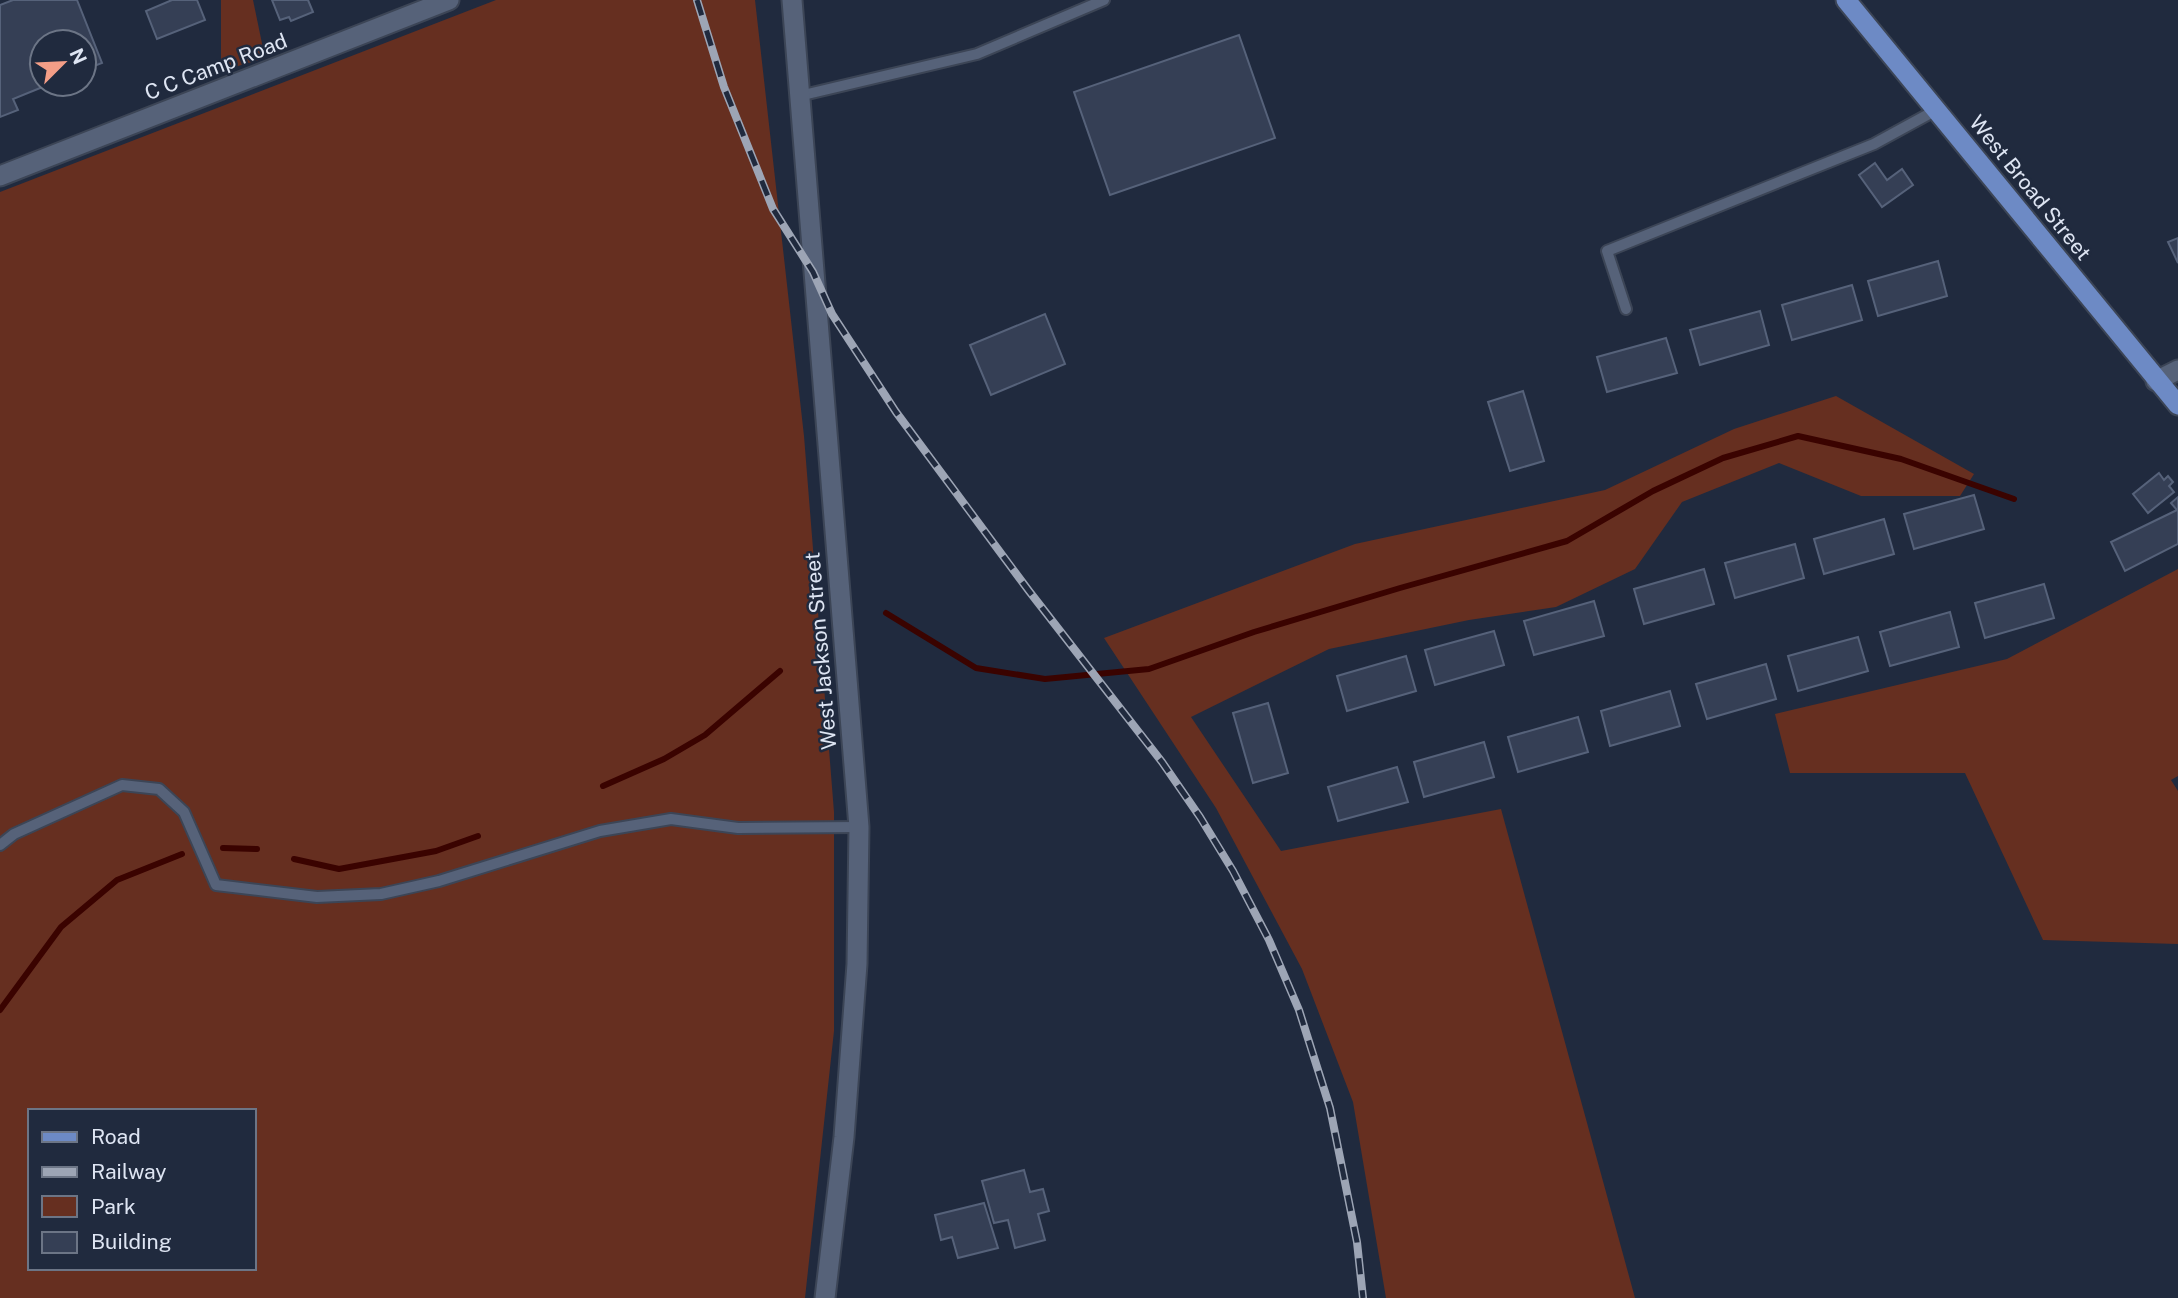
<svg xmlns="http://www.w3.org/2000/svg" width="2178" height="1298" font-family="'Public Sans',sans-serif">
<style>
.green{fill:#662f20;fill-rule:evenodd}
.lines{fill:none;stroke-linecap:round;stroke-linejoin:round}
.stream{stroke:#3a0300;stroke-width:6}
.building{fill:#353f55;stroke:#56627a;stroke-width:2}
.service-casing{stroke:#3c4556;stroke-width:14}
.minor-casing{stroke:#3c4556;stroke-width:23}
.tertiary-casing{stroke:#3c4556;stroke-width:23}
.primary-casing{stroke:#3c4556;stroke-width:23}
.service{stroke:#566279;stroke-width:10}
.minor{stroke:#566279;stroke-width:19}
.tertiary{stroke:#566279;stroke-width:19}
.primary{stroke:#6d8ac5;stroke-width:19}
.rail-casing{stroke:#9da5b5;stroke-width:8}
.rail{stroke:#202a3e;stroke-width:5;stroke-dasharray:16;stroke-linecap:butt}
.labels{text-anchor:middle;stroke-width:5;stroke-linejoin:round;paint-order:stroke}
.street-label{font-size:21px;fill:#dee5f3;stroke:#202a3e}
</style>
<rect width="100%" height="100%" fill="#202a3e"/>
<g class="green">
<polygon points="221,0 253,0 265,58 221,71"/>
<path d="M 496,0 L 755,0 L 804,436 L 834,812 L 834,1031 L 805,1298 L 0,1298 L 0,192 ZM 30,1111 L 254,1111 L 254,1268 L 30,1268 Z"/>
<polygon points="1836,396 1974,474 1960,496 1861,496 1779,463 1682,502 1635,569 1556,607 1469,620 1329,649 1191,717 1281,851 1501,809 1635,1298 1386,1298 1353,1102 1302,969 1216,808 1104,638 1355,544 1605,490 1734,429"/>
<polygon points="2178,569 2178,776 2171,780 2178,791 2178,944 2043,940 1965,773 1790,773 1775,714 2007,659"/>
</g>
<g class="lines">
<g class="stream">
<polyline points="886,613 976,668 1045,679 1149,669 1254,632 1400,588 1567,541 1653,491 1723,458 1798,436 1901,459 2014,499"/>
<polyline points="603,786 664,759 705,735 780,671"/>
<polyline points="223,848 257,849"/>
<polyline points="294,859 339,869 436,851 478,836"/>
<polyline points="0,1010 61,927 117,880 182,854"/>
</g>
</g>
<g class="building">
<polygon points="13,0 77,0 102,63 84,70 84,42 42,42 42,84 50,84 13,99 18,110 0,117 0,5"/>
<polygon points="172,0 197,0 205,20 157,39 146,11"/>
<polygon points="272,0 308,0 313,12 291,21 289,17 280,20"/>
<polygon points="1239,35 1275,138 1110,195 1074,92"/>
<polygon points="1875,163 1887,180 1902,169 1913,185 1882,207 1859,175"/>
<polygon points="2178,238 2178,263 2168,242"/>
<polygon points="1938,261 1947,296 1878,316 1868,281"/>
<polygon points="1852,285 1862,320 1792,340 1782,305"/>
<polygon points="1760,311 1769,345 1700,365 1690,330"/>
<polygon points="1045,314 1065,364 991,395 970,345"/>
<polygon points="1666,338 1677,373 1607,392 1597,357"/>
<polygon points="1523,391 1544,461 1510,471 1488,402"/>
<polygon points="2159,473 2164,480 2168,476 2173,482 2169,486 2174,492 2148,513 2133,494"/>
<polygon points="1974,495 1984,529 1914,549 1904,514"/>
<polygon points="2178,497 2178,544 2125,571 2111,542 2177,510 2171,503"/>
<polygon points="1884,519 1894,554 1824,574 1814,539"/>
<polygon points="1795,544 1804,578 1735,598 1725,563"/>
<polygon points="1704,569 1714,604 1644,624 1634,589"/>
<polygon points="2044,584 2054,618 1985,638 1975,603"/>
<polygon points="1594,601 1604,636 1534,655 1524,621"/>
<polygon points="1950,612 1959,647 1890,666 1880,632"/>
<polygon points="1494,631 1504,665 1435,685 1425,650"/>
<polygon points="1858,637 1868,671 1798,691 1788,656"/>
<polygon points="1406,656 1416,691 1347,711 1337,676"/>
<polygon points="1766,664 1776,699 1707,719 1696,684"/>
<polygon points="1670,691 1680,726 1610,746 1601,711"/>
<polygon points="1268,703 1288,773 1253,783 1233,713"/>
<polygon points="1578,717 1588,752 1518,772 1508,737"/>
<polygon points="1484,742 1494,777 1424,797 1414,762"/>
<polygon points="1397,767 1408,802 1338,821 1328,787"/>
<polygon points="1024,1170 1030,1192 1043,1189 1049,1211 1038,1214 1045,1240 1015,1248 1008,1220 994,1223 982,1181"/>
<polygon points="984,1203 998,1248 958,1258 952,1237 941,1240 935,1215"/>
</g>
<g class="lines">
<defs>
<g id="service">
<polyline points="799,96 977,54 1104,0"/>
<polyline points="1626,309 1607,251 1874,144 1938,109"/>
<polyline points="0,845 14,834 122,785 159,789 184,812 216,885 317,897 381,894 439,881 600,831 671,819 738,828 859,827"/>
</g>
<g id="minor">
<polyline points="0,176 449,0"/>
<polyline points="2156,381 2178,370"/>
</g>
<polyline id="tertiary" points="792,0 859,827 857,964 844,1137 825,1298"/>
<polyline id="primary" points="1846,0 2178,405"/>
</defs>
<use href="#service" class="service-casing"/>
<use href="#minor" class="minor-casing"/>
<use href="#tertiary" class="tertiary-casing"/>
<use href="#primary" class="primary-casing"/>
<use href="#service" class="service"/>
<use href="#minor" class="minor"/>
<use href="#tertiary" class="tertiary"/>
<use href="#primary" class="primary"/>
<defs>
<polyline id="rail" points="697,0 724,87 773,209 813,272 832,314 896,412 1029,591 1162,762 1200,817 1233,871 1269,940 1299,1010 1330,1108 1357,1242 1363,1298"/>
</defs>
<use href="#rail" class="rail-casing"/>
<use href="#rail" class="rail"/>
</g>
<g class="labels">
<g class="street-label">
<text transform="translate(216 67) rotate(-21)" y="7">C C Camp Road</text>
<text transform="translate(2030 188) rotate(51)" y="7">West Broad Street</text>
<text transform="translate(821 651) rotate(-95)" y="7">West Jackson Street</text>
</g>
</g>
<rect x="28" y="1109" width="228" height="161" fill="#202a3e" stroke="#6c7586" stroke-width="2"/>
<rect x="42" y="1132" width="35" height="10" fill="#6d8ac5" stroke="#6c7586" stroke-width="2"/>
<text x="91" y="1144" font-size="21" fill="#dee5f3">Road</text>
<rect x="42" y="1167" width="35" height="10" fill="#9da5b5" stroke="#6c7586" stroke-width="2"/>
<text x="91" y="1179" font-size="21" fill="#dee5f3">Railway</text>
<rect x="42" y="1196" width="35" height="21" fill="#662f20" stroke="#6c7586" stroke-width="2"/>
<text x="91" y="1214" font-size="21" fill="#dee5f3">Park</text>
<rect x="42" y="1232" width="35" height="21" fill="#353f55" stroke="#6c7586" stroke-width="2"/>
<text x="91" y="1249" font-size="21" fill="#dee5f3">Building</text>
<g transform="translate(63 63) rotate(66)"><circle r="33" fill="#202a3e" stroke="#6c7586" stroke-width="2"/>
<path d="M0-5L12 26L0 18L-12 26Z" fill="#f49e87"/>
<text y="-10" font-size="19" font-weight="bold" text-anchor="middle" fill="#dee5f3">N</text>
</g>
</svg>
